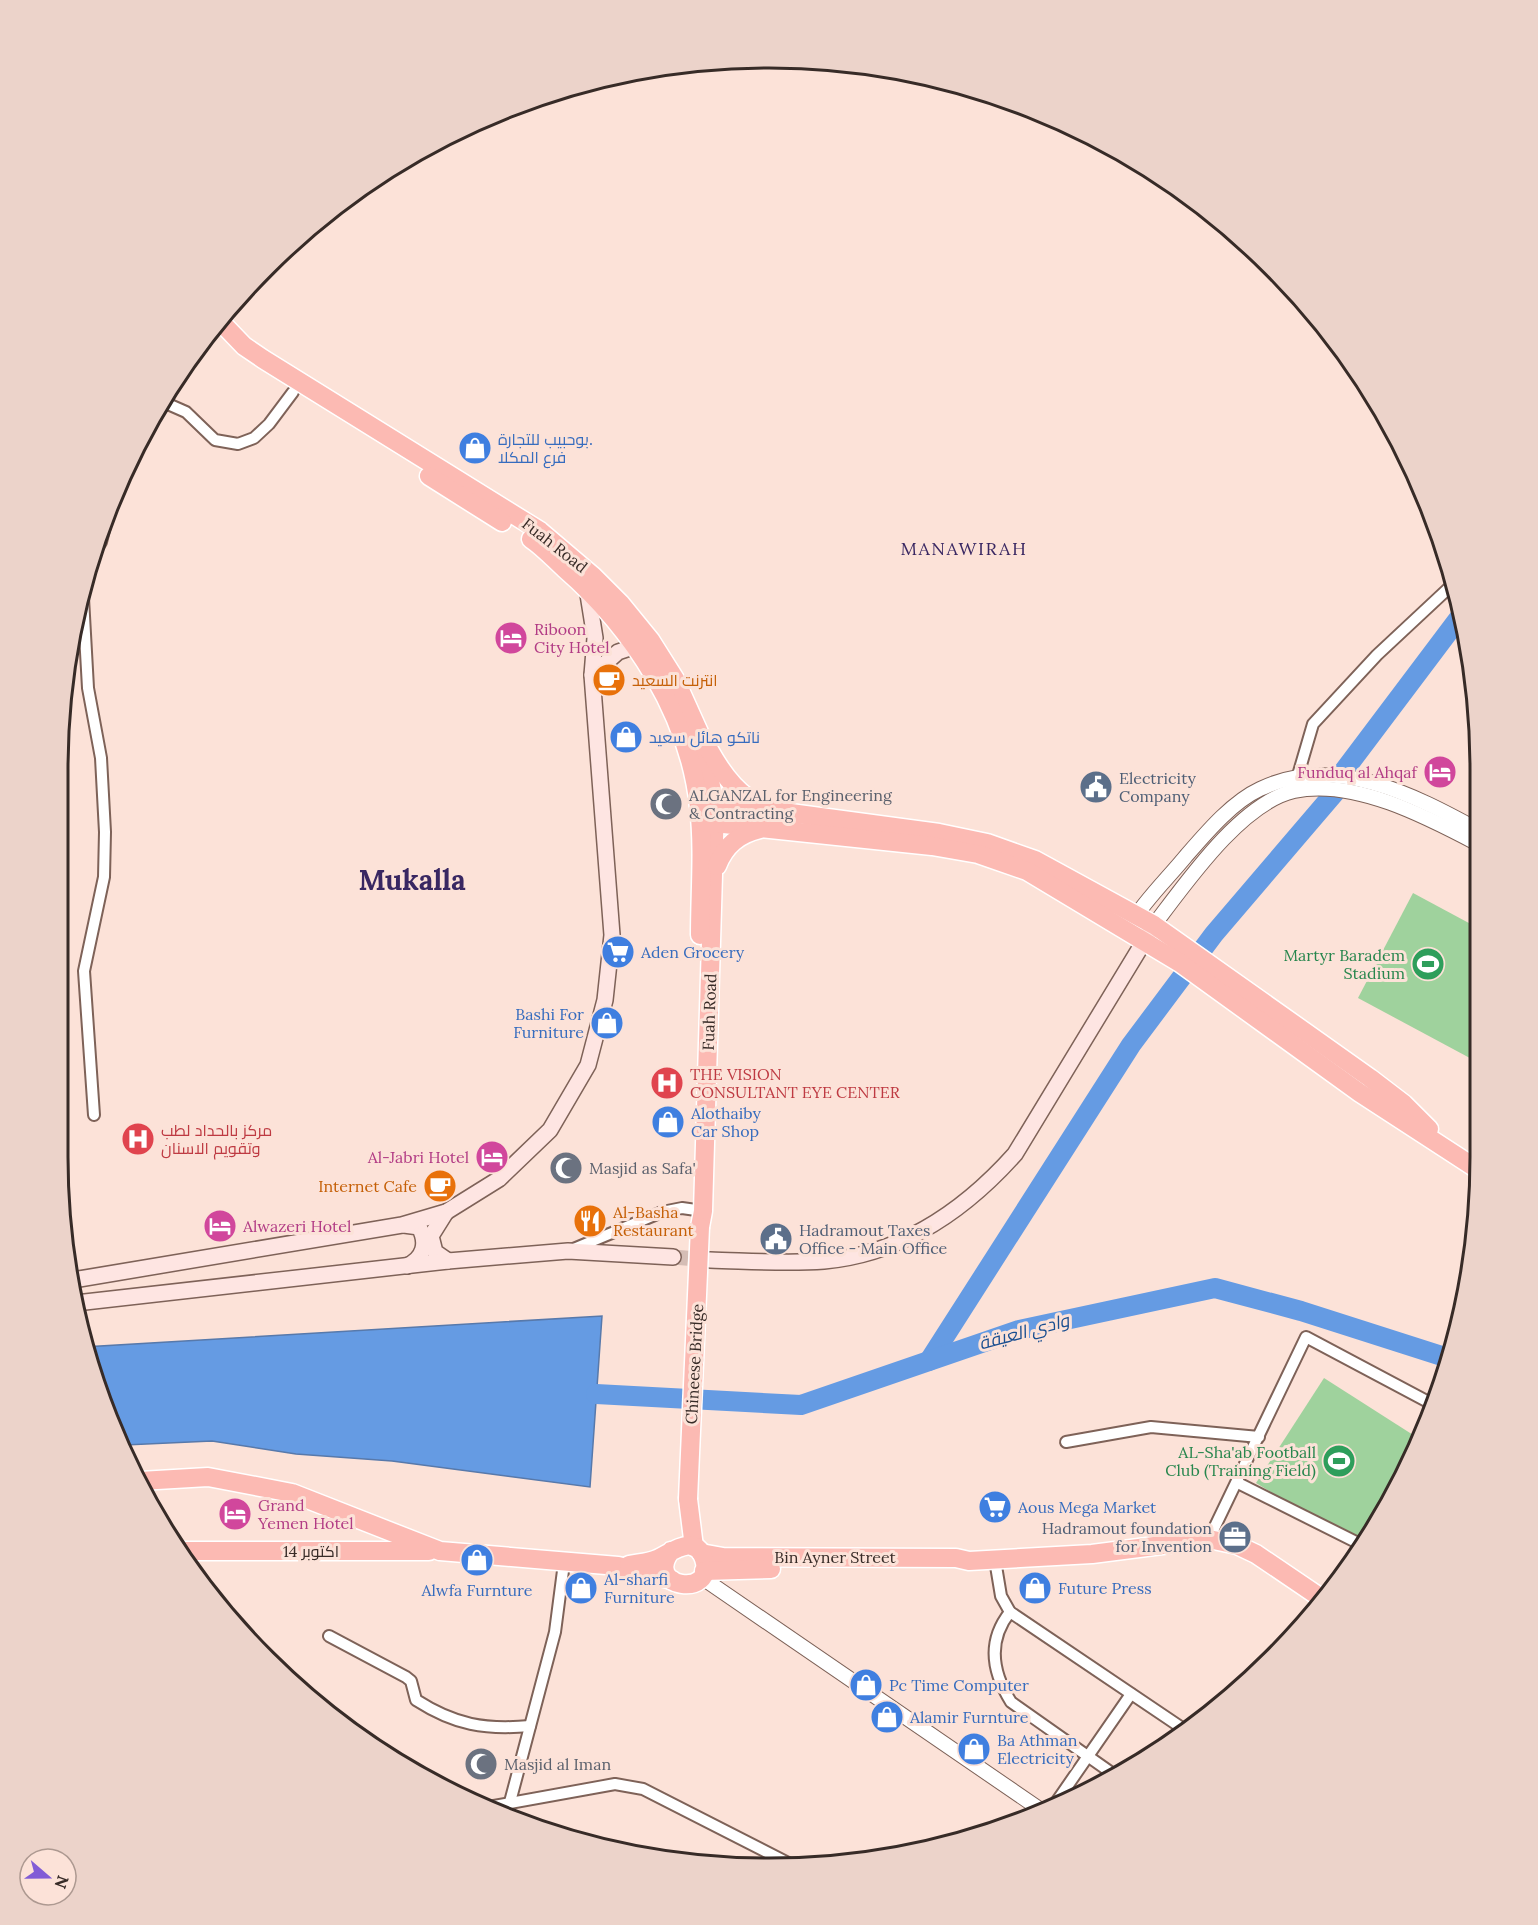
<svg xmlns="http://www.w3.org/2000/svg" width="1538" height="1925" font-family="Lora,Cairo,serif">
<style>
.green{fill:#9fd29d}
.water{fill:#659be3;stroke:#5779ab;stroke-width:1.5}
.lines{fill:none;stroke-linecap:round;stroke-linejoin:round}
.river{stroke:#659be3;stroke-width:20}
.secondary-tunnel{stroke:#d5bdb5;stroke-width:15;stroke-dasharray:15 8;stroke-linecap:butt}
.minor-casing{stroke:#7e6258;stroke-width:14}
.tertiary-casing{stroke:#7e6258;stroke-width:16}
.secondary-casing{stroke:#7e6258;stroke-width:18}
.trunk-casing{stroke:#fff;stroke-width:21}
.minor{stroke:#fff;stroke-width:10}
.tertiary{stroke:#fff;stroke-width:14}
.secondary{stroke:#fee5e2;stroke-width:15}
.trunk{stroke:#fcbab3;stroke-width:18}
.trunk-bridge-casing{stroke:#fff;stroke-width:21;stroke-linecap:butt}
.trunk-bridge{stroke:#fcbab3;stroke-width:18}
.labels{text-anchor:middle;stroke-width:6;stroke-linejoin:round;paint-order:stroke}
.shop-label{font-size:16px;fill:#366cbe;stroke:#fce2d8;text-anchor:start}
.street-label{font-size:16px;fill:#372b27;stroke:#fce2d8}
.hotel-label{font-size:16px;fill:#b23c85;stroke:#fce2d8;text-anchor:start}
.food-label{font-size:16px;fill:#c56008;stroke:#fce2d8;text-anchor:start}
.service-label{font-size:16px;fill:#4e5e75;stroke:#fce2d8;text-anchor:start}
.worship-label{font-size:16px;fill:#5b616d;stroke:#fce2d8;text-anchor:start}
.leisure-label{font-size:16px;fill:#27864d;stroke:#fce2d8;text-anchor:end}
.health-label{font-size:16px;fill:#be3a42;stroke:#fce2d8;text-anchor:start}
.neighbourhood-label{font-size:18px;letter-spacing:1.5px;fill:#392762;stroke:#fce2d8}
.water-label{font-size:18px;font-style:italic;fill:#194e90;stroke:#fce2d8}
.town-label{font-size:28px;font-weight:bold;fill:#392762;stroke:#fce2d8}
.rim{fill:none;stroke:#372b27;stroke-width:3}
</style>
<rect width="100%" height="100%" fill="#fce2d8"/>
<g class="green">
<polygon points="1413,893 1480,929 1481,1064 1358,998"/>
<polygon points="1324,1378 1421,1440 1363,1549 1256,1483"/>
</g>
<polygon class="water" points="602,1316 590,1487 392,1461 296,1454 212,1441 125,1445 84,1347"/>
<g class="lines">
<g class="river">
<polyline points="929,1361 1131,1045 1214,934 1337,790 1340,776 1459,618"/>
<polyline points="596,1394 801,1405 1019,1330 1215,1288 1301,1311 1448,1358"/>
</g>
<polyline class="secondary-tunnel" points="673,1257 708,1260"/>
<defs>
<g id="minor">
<polyline points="161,401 186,412 215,440 238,444 254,438 269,424 293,392"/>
<polyline points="91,558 101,542 110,507"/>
<polyline points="83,598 88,688 101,758 105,832 104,877 84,971 94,1115"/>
<polyline points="1296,782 1313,724 1377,655 1452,585"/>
<polyline points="571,1250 662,1212 682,1208 703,1211"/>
<polyline points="1066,1442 1151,1427 1259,1437"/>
<polyline points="1238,1483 1364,1546"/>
<polyline points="1208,1541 1306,1337 1434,1405"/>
<polyline points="995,1560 1001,1596 1010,1612 1185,1730"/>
<path d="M 1010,1612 C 987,1641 992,1672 1011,1702 L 1116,1776"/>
<path d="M 329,1636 L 406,1677 L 411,1681 L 416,1700 C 455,1725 485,1730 530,1726"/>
<polyline points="1057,1801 1131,1694"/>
<polyline points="510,1802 555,1632 564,1563"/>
<polyline points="494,1806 615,1784 643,1789 792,1865"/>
</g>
<g id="tertiary">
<path d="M 1131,923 C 1146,899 1168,878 1186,856 C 1206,833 1232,802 1260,789 C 1335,753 1414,795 1480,831"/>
<path d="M 1154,925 C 1186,883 1241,803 1294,791 C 1354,778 1429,818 1480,845"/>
<polyline points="701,1577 1038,1808"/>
</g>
<g id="secondary">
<polyline points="592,675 618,652 645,643"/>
<polyline points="446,1212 431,1236 435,1252 448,1261"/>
<path d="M 404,1225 L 419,1227 C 428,1243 424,1258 407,1266"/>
<path d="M 710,1260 C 748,1261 786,1264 824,1261 C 901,1254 965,1210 1015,1154 L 1154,925"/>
<polyline points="73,1280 402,1225 446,1212 499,1179 550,1130 588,1065 605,1000 612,935 592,675 595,638 587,588"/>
<polyline points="76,1303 448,1261 568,1251 673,1257"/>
</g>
<g id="trunk">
<polyline points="219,320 244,346 263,359 540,531 593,576 620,603 651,641 675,679 702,739 715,807 703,1211 700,1227"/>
<polyline points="429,476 502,522"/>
<path d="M 531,539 C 543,547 554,559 565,569 C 634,629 689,715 699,807 C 704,849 700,892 700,935"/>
<path d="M 709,750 C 723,775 741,800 769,808"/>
<polyline points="704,807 783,812 939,833 987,843 1035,860 1154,925 1370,1078 1404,1104 1429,1129"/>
<polyline points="704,822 932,846 978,854 1027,871 1180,963 1360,1093 1480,1171"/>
<path d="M 717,866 C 725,845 739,834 760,829"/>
<polyline points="140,1481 208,1477 292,1493 440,1551 618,1566 672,1580"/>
<polyline points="688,1499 694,1547"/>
<polyline points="183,1551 429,1551"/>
<polyline points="701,1553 723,1557 956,1558 969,1561 1092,1554 1209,1539 1237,1545 1256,1554 1321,1598"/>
<path d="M 629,1565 C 638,1563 648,1563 657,1559 C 671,1553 695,1532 704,1559 C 717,1598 642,1589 671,1551"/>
<polyline points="704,1571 771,1569"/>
</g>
</defs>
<use href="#minor" class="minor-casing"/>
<use href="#tertiary" class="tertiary-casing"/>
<use href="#secondary" class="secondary-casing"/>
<use href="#trunk" class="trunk-casing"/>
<use href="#minor" class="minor"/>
<use href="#tertiary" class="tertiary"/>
<use href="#secondary" class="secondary"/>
<use href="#trunk" class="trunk"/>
<defs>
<polyline id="trunk-bridge" points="688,1499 700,1227"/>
</defs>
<use href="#trunk-bridge" class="trunk-bridge-casing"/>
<use href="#trunk-bridge" class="trunk-bridge"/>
</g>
<defs>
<symbol id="shop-disc" viewBox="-11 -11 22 22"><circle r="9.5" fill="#3f7fe0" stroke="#fce2d8"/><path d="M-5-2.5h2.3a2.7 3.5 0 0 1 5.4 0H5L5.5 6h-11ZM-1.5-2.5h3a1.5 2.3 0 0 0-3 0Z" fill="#fff"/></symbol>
<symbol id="hotel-disc" viewBox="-11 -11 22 22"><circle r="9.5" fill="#d1479c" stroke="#fce2d8"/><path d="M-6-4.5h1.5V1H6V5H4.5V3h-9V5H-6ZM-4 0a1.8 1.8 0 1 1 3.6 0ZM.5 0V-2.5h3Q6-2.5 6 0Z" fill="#fff"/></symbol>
<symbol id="cafe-disc" viewBox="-11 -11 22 22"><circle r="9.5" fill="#e8710a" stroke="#fce2d8"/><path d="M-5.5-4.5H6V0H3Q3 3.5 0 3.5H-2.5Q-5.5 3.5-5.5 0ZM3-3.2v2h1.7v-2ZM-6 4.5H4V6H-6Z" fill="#fff"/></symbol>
<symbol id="civic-disc" viewBox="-11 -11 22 22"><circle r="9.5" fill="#5c6f8a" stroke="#fce2d8"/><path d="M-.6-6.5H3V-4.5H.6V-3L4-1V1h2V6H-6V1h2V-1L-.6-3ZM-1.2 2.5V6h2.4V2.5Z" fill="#fff"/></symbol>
<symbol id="mosque-disc" viewBox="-11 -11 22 22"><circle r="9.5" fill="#6b7280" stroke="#fce2d8"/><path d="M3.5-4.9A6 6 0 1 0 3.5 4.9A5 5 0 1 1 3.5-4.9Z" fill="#fff"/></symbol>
<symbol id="supermarket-disc" viewBox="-11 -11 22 22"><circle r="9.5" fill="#3f7fe0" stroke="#fce2d8"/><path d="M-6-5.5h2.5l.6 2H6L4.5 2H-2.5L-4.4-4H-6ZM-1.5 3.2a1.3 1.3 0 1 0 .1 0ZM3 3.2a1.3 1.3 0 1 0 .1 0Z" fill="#fff"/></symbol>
<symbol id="stadium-disc" viewBox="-11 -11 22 22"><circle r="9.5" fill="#2e9e5b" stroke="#fce2d8"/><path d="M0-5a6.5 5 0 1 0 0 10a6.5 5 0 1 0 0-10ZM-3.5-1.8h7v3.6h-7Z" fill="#fff"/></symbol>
<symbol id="hospital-disc" viewBox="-11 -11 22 22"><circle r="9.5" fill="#e0444e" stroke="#fce2d8"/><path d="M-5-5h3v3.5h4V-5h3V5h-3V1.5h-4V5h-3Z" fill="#fff"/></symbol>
<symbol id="restaurant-disc" viewBox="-11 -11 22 22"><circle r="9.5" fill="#e8710a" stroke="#fce2d8"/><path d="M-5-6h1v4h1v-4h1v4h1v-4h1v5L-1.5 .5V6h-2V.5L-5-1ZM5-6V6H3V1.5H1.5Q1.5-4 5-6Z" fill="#fff"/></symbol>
<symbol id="office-disc" viewBox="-11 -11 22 22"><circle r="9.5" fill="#5c6f8a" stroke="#fce2d8"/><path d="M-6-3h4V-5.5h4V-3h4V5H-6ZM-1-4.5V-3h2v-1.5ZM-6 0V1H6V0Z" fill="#fff"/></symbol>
</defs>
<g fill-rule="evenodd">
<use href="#shop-disc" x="456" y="429" width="38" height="38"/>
<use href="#hotel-disc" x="492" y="619" width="38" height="38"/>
<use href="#cafe-disc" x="590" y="661" width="38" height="38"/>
<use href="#shop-disc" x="607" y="718" width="38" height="38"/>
<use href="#hotel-disc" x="1421" y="753" width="38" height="38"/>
<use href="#civic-disc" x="1077" y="768" width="38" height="38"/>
<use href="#mosque-disc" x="647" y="785" width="38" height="38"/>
<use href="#supermarket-disc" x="599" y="933" width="38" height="38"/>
<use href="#stadium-disc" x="1409" y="945" width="38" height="38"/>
<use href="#shop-disc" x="588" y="1004" width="38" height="38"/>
<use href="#hospital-disc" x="648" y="1064" width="38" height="38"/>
<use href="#shop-disc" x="649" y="1103" width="38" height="38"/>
<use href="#hospital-disc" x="119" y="1120" width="38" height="38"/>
<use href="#hotel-disc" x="473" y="1138" width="38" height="38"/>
<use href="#mosque-disc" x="547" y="1149" width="38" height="38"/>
<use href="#cafe-disc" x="421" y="1167" width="38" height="38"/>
<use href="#restaurant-disc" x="571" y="1202" width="38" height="38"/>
<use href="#hotel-disc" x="201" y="1207" width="38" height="38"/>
<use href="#civic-disc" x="757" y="1220" width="38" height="38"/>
<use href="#stadium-disc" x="1320" y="1442" width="38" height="38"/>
<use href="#supermarket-disc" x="976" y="1488" width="38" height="38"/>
<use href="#hotel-disc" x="216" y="1495" width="38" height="38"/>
<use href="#office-disc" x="1216" y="1518" width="38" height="38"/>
<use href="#shop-disc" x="458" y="1541" width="38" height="38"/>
<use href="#shop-disc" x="562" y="1569" width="38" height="38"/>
<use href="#shop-disc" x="1016" y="1569" width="38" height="38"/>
<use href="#shop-disc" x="847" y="1666" width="38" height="38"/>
<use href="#shop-disc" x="868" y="1698" width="38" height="38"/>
<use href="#shop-disc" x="955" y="1730" width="38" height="38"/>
<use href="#mosque-disc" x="462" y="1745" width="38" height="38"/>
</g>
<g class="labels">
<g class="shop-label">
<text x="498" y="445">بوحبيب للتجارة.<tspan x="498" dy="18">فرع المكلا</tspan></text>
<text x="649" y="743">ناتكو هائل سعيد</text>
<text x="641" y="958">Aden Grocery</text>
<text x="584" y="1020" text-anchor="end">Bashi For<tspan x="584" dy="18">Furniture</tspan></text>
<text x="691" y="1119">Alothaiby<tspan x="691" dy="18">Car Shop</tspan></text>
<text x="1018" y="1513">Aous Mega Market</text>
<text x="604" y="1585">Al-sharfi<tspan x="604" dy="18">Furniture</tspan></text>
<text x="1058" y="1594">Future Press</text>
<text x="477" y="1596" text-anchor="middle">Alwfa Furnture</text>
<text x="889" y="1691">Pc Time Computer</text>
<text x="910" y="1723">Alamir Furnture</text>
<text x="997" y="1746">Ba Athman<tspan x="997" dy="18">Electricity</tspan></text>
</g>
<g class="street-label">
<text transform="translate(555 545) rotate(38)" y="6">Fuah Road</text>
<text transform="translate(709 1012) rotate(-88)" y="6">Fuah Road</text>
<text transform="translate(694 1364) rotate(-87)" y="6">Chineese Bridge</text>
<text x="311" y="1557">14 اكتوبر</text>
<text x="835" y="1563">Bin Ayner Street</text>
</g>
<g class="hotel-label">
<text x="534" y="635">Riboon<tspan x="534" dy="18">City Hotel</tspan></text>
<text x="1417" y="778" text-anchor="end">Funduq al Ahqaf</text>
<text x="469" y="1163" text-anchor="end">Al-Jabri Hotel</text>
<text x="243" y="1232">Alwazeri Hotel</text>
<text x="258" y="1511">Grand<tspan x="258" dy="18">Yemen Hotel</tspan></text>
</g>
<g class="food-label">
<text x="632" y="686">انترنت السعيد</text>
<text x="417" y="1192" text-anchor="end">Internet Cafe</text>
<text x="613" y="1218">Al-Basha<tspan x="613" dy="18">Restaurant</tspan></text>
</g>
<g class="service-label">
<text x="1119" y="784">Electricity<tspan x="1119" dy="18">Company</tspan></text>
<text x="799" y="1236">Hadramout Taxes<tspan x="799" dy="18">Office - Main Office</tspan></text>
<text x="1212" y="1534" text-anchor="end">Hadramout foundation<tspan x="1212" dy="18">for Invention</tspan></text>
</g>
<g class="worship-label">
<text x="689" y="801">ALGANZAL for Engineering<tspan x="689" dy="18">&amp; Contracting</tspan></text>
<text x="589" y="1174">Masjid as Safa'</text>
<text x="504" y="1770">Masjid al Iman</text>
</g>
<g class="leisure-label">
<text x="1405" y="961">Martyr Baradem<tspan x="1405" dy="18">Stadium</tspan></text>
<text x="1316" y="1458">AL-Sha'ab Football<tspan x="1316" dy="18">Club (Training Field)</tspan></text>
</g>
<g class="health-label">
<text x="690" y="1080">THE VISION<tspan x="690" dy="18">CONSULTANT EYE CENTER</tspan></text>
<text x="161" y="1136">مركز بالحداد لطب<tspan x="161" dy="18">وتقويم الاسنان</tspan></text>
</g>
<g class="neighbourhood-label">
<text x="964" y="555">MANAWIRAH</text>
</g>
<g class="water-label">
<text transform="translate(1024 1332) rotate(-15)" y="6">وادي العيقة</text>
</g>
<g class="town-label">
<text x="412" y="890">Mukalla</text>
</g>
</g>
<path d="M0 0H1538V1925H0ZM769 68H769A701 701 0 0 1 1470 769V1157A701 701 0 0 1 769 1858H769A701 701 0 0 1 68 1157V769A701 701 0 0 1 769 68Z" fill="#ecd3ca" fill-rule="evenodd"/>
<path class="rim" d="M769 68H769A701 701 0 0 1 1470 769V1157A701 701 0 0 1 769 1858H769A701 701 0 0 1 68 1157V769A701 701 0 0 1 769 68Z"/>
<g transform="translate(48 1877) rotate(110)"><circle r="28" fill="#fce2d8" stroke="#ad9991" stroke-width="1.5"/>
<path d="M0-4.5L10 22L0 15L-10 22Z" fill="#815cd6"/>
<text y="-9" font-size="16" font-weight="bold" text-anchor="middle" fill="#372b27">N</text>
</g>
</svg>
